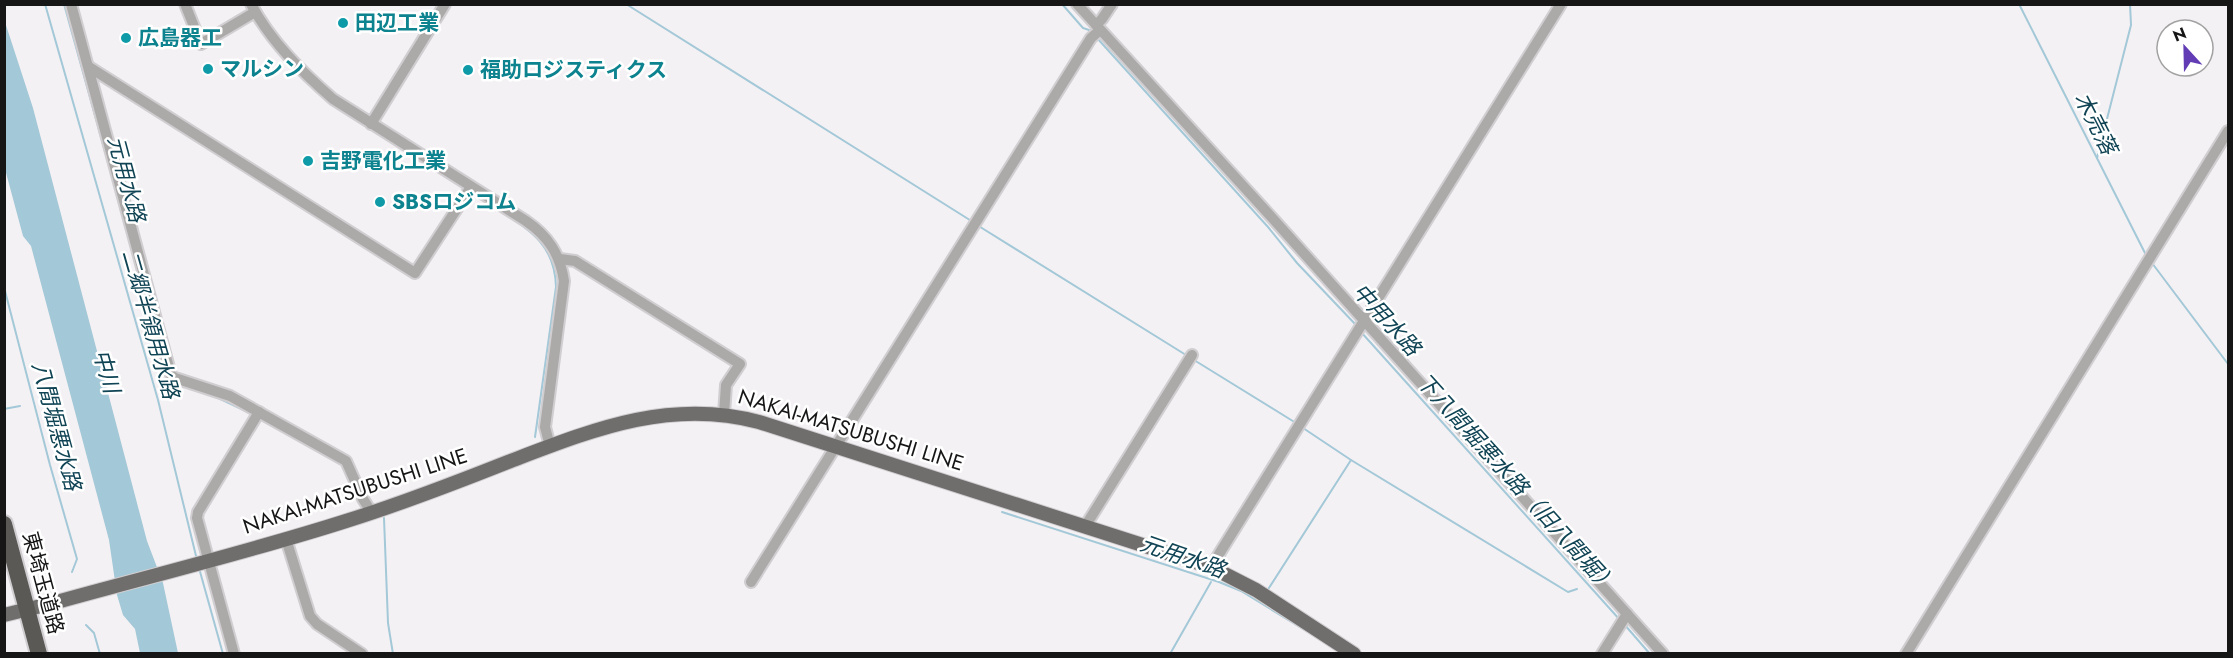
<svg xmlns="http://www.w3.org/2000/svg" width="2233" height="658" font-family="Jost,'Noto Sans JP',sans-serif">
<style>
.water{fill:#a3c8d7}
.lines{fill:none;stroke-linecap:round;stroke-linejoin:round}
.stream{stroke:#a3c8d7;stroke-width:2}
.minor-casing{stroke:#d1ced1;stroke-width:14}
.major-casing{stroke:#d1ced1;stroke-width:16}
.highway-casing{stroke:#d1ced1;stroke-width:20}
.minor{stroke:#abaaa8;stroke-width:10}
.major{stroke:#706e6c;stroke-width:14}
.highway{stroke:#5b5956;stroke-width:16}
.culture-dot{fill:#0f9aa8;stroke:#fff;stroke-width:2}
.labels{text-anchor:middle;stroke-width:5;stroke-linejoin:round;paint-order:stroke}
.culture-label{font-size:21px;font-weight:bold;fill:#0d838f;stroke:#fff;text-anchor:start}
.street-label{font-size:21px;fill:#171617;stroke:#fff}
.water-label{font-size:22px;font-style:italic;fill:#104455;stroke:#fff}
</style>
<rect width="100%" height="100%" fill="#f4f1f4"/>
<polygon class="water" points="4,19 33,108 147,541 163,583 178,653 140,653 135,629 123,615 117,595 109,540 31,246 23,236 5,169"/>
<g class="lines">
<g class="stream">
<polyline points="45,4 158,400 197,560"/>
<polyline points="64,4 106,155"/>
<polyline points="626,4 973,222"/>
<polyline points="1062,4 1083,28 1089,30"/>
<polyline points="2019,4 2146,255"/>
<polyline points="1097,38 1268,227 1297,263 1356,325"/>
<polyline points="2097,158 2131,25 2130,4"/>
<path d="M 471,194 C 480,197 490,205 499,210 C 531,231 555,245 556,287 L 535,437"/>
<polyline points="977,225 1186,355"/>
<polyline points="2152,263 2228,364"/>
<polyline points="4,287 50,465 77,559 72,572"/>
<polyline points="1361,332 1620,620"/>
<polyline points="1194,360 1296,423"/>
<polyline points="214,396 252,414"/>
<polyline points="4,409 20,406"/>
<polyline points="1303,428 1351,460 1568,592 1577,589"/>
<polyline points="1002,512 1219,582 1241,591 1313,635"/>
<polyline points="384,518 388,623 393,654"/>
<polyline points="199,568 223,654"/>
<polyline points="1607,583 1637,617"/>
<polyline points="1267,591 1351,460"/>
<polyline points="1624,624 1650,654"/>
<polyline points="86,625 94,633 100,654"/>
<polyline points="1170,654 1211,582"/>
</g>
<defs>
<g id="minor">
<polyline points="71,4 171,375 175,378 230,396 346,461 363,499 372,513"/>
<polyline points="185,4 201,44 255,12"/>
<path d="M 251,4 C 271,42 302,72 333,99 L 526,221 C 548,236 560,254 564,281 L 545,427 L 550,446"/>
<polyline points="1077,4 1275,221 1663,654"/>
<polyline points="1096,25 1102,19 1112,4"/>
<polyline points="89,67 415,273 471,187"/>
<polyline points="371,124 445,4"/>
<polyline points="560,259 575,261 740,364 726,385 724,414"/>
<polyline points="1086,525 1192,355"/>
<polyline points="286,539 310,616 317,624 362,654"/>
<polyline points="1211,567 1561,4"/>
<polyline points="751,582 1091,38 1100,30"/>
<polyline points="234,654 197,518 198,512 259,412"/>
<polyline points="1602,654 1627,614"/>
<polyline points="1906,654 2228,131"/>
</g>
<path id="major" d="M 4,615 L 53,603 C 150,576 249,552 346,521 C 401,504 455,483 508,462 C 592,430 669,398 759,422 L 1211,567 L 1256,590 L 1354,654"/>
<polyline id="highway" points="4,524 39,654"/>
</defs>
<use href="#minor" class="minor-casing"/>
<use href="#major" class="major-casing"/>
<use href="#highway" class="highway-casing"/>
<use href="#minor" class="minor"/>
<use href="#major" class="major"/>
<use href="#highway" class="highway"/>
</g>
<g class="culture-dot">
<circle cx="343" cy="23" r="6"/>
<circle cx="126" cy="38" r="6"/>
<circle cx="208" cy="69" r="6"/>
<circle cx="468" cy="70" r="6"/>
<circle cx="308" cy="161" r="6"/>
<circle cx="380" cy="202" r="6"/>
</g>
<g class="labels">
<g class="culture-label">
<text x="355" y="30">田辺工業</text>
<text x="138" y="45">広島器工</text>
<text x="220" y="76">マルシン</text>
<text x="480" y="77">福助ロジスティクス</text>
<text x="320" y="168">吉野電化工業</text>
<text x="392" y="209">SBSロジコム</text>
</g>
<g class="street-label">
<text transform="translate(851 430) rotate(17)" y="7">NAKAI-MATSUBUSHI LINE</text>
<text transform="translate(355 491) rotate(-18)" y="7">NAKAI-MATSUBUSHI LINE</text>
<text transform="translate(43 583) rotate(75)" y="7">東埼玉道路</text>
</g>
<g class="water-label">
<text transform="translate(2096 123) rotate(63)" y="8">木売落</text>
<text transform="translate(127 179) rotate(75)" y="8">元用水路</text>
<text transform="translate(1387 319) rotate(48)" y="8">中用水路</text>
<text transform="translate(151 324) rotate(74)" y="8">二郷半領用水路</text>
<text transform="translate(107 371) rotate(74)" y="8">中川</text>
<text transform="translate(57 426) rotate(75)" y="8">八間堀悪水路</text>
<text transform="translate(1517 483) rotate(48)" y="8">下八間堀悪水路（旧八間堀）</text>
<text transform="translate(1183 556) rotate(19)" y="8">元用水路</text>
</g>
</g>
<rect width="2233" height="658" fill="none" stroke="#171617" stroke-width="12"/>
<g transform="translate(2185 48) rotate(338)"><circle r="28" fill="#ffffff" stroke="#a2a2a2" stroke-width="1.5"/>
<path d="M0-4.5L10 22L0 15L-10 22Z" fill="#623cb4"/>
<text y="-9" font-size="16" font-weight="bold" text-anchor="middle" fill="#171617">N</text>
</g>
</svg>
